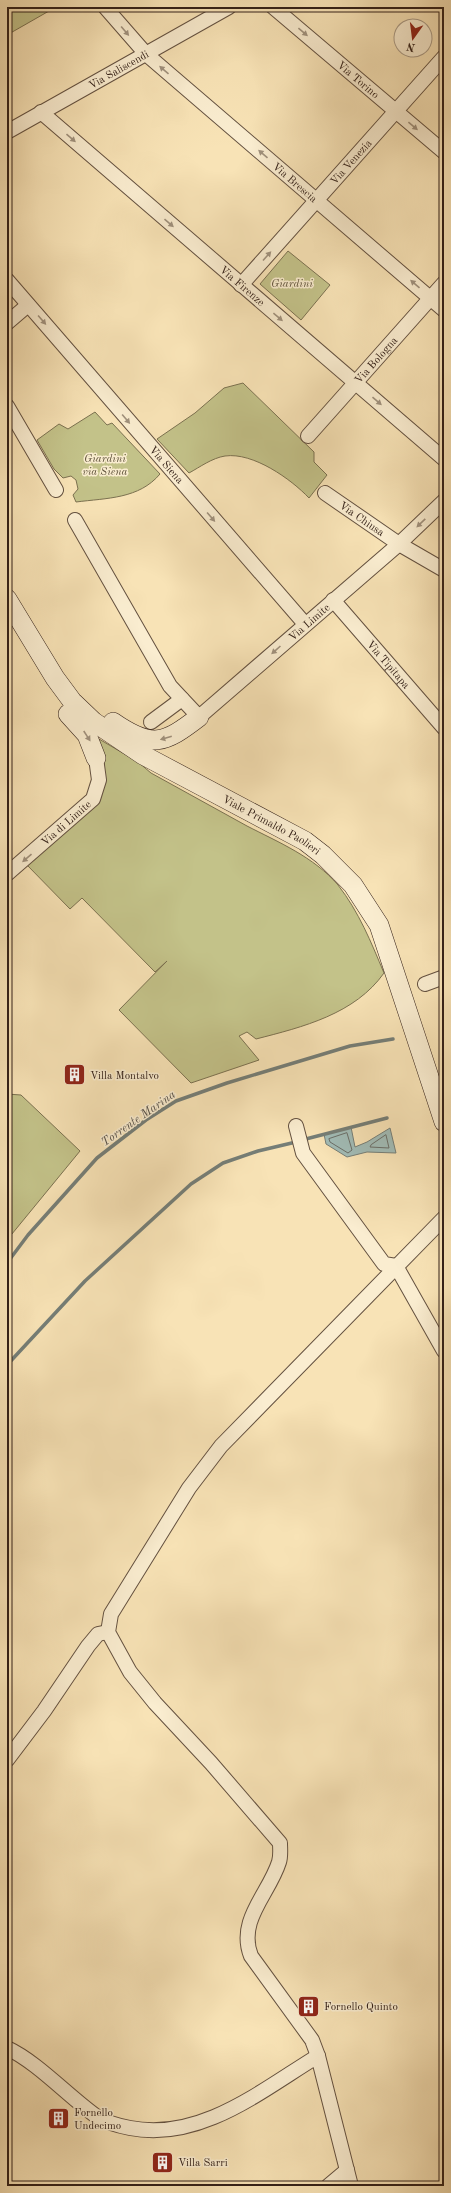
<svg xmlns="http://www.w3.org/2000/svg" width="451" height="2193" font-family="'Old Standard TT',serif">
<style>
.green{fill:#c3c289;stroke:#7b7150}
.water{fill:#a1bcb7;stroke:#757e77}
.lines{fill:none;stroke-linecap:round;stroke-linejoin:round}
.shore{stroke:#6a6e68;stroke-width:1}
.stream{stroke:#757e77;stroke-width:3.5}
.minor-casing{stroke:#645140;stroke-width:16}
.secondary-casing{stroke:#332018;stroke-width:20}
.minor{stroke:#faedd0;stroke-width:14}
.secondary{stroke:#faedd0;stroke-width:19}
.oneway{fill:#a0917d}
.labels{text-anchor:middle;stroke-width:3;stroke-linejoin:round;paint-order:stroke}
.street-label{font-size:11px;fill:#332018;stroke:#faedd0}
.park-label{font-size:11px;font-style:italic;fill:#5e513a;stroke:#faedd0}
.poi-label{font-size:11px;fill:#332018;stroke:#faedd0;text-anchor:start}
.water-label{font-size:12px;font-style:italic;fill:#544f48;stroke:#faedd0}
</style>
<rect width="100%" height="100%" fill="#f8e3b6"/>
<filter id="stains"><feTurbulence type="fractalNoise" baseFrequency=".005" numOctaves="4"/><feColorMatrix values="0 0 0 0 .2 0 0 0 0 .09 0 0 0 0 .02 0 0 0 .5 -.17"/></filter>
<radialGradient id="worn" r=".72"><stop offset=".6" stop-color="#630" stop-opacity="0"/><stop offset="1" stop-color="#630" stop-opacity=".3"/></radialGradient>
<g class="green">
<polygon points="7,7 56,7 7,35"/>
<polygon points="288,251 330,285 301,320 260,284"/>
<path d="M 243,383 L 314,452 L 314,462 L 327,475 L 309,498 C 291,479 253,452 225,456 C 212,458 200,467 189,473 L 157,439 L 195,413 L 224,388 Z"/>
<path d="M 95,412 L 107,425 L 112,423 L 160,474 C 139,499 107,498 76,502 L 73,495 L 78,489 L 76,480 L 71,476 L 63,478 L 54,469 L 37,440 L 59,424 L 68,429 Z"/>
<path d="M 99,739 L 138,762 L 151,773 C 183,791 215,808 247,826 C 278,842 314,857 338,885 C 359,912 371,942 384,973 C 355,1014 303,1027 256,1039 L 247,1032 L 239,1036 L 259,1060 L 191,1083 L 119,1010 L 167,961 L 155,972 L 82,898 L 70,909 L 27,865 L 95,798 Z"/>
<polygon points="7,1094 21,1095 80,1151 7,1240"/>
</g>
<polygon class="water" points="351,1127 355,1147 367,1142 390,1128 396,1153 367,1152 347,1157 326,1144 324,1134"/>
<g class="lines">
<g class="shore">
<polygon points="347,1133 352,1150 348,1153 330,1142 329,1139"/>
<polygon points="386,1135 389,1148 370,1147 371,1145"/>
</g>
<g class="stream">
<polyline points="302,1140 387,1118"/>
<polyline points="7,1263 28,1235 97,1158 146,1120 176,1101 227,1083 350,1046 393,1039"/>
<polyline points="7,1365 85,1281 191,1184 223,1163 258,1151 296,1142"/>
</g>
<defs>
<g id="minor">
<path id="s1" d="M 105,7 L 146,54 L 444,310"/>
<path id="s2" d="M 273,7 L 444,152"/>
<path id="s3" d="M 41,112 L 444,459"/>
<path id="s4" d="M 7,132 L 229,7"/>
<path id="s5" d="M 7,280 L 305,624"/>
<path id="s6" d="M 241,285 L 444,57"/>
<polyline points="7,323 28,305"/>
<polyline points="7,406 56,490"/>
<path id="s7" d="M 308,436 L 444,283"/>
<path id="s8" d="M 325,493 L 399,544 L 444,570"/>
<path id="s9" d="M 75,520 L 170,686 L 199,717 L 399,544 L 444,501"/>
<path id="s10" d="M 333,600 L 444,728"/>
<polyline points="151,722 182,699"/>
<path id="s11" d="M 7,874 L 93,799 L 99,780 L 96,758"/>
<polyline points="425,984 444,977"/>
<polyline points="296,1126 303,1153 384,1264 396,1266 444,1351"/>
<polyline points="7,1760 44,1711 88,1646 98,1634 108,1632"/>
<path d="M 7,2048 C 37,2062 68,2096 96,2116 C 106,2122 119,2126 130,2128 C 200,2142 262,2090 318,2056 L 351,2186"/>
<path d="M 318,2056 L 312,2040 L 251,1956 C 237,1920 269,1894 279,1862 C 281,1856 280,1849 280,1843 L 211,1763 L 155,1703 L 130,1672 L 108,1632 L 111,1614 L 189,1488 L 221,1446 L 444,1218"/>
<polyline points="328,2186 347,2170"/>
</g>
<g id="secondary">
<path id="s12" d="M 7,599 L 55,678 L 72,701 L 94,722 L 143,755 L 305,841 L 323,855 L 353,885 L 379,925 L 444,1122"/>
<polyline points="68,714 87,735 96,758"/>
<path d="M 113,722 C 152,749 164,744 199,717"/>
</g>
</defs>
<use href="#minor" class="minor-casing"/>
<use href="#secondary" class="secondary-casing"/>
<use href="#minor" class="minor"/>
<use href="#secondary" class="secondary"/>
</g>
<defs><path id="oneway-solid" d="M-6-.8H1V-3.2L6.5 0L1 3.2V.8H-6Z"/></defs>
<g class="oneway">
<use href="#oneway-solid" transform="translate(125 31) rotate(50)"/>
<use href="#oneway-solid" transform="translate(303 32) rotate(40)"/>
<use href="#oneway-solid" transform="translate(164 70) rotate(-139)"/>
<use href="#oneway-solid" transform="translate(413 126) rotate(40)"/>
<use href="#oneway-solid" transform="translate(71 138) rotate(41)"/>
<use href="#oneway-solid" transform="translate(263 154) rotate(-139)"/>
<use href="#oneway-solid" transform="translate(169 223) rotate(41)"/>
<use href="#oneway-solid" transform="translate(267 256) rotate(-48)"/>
<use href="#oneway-solid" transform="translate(415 284) rotate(-139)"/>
<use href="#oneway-solid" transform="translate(278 317) rotate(40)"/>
<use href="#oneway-solid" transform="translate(42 320) rotate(49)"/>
<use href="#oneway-solid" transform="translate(377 401) rotate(41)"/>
<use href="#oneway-solid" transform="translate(126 419) rotate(50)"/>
<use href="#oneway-solid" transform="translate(211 517) rotate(49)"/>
<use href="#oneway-solid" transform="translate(421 523) rotate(136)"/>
<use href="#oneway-solid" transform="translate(276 650) rotate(138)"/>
<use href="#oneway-solid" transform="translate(87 736) rotate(57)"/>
<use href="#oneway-solid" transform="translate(166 738) rotate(164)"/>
<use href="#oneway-solid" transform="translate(27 858) rotate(139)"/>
</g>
<defs>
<symbol id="building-square" viewBox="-11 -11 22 22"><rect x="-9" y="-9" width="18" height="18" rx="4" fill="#8f2418" stroke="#faedd0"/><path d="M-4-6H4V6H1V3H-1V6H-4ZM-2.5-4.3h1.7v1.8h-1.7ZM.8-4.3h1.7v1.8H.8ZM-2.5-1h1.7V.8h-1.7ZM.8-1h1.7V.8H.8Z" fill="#fff"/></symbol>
</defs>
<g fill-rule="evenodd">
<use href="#building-square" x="62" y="1062" width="25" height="25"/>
<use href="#building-square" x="296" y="1994" width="25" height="25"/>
<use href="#building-square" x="46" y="2106" width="25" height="25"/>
<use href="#building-square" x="150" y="2150" width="25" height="25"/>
</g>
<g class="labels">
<g class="street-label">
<text dy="4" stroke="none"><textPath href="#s4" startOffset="128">Via Saliscendi</textPath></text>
<text dy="4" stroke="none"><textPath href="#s2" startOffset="112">Via Torino</textPath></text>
<text dy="4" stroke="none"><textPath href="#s6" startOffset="165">Via Venezia</textPath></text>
<text dy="4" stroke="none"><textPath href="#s1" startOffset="259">Via Brescia</textPath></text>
<text dy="4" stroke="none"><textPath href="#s3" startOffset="266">Via Firenze</textPath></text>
<text dy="4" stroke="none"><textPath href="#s7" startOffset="102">Via Bologna</textPath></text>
<text dy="4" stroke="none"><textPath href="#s5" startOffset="244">Via Siena</textPath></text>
<text dy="4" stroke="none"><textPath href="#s8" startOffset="45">Via Chiusa</textPath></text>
<text dy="4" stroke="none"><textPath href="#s9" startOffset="379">Via Limite</textPath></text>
<text dy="4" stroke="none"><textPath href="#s10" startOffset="85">Via Tipitapa</textPath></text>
<text dy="4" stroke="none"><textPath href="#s11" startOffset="78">Via di Limite</textPath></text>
<text dy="4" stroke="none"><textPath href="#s12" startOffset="357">Viale Primaldo Paolieri</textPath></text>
</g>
<g class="park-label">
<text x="292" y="287">Giardini</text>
<text x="105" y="462">Giardini<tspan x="105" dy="13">via Siena</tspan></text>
</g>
<g class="poi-label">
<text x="90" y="1079">Villa Montalvo</text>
<text x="324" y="2010">Fornello Quinto</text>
<text x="74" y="2116">Fornello<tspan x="74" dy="13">Undecimo</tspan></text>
<text x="178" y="2166">Villa Sarri</text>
</g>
<g class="water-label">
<text transform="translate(138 1118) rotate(-35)" y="4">Torrente Marina</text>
</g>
</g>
<rect width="451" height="2193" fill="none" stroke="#f8e3b6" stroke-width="24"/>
<rect x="8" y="8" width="435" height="2177" fill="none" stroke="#332018" stroke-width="2"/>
<rect x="12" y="12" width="427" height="2169" fill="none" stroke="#332018"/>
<g transform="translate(413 38) rotate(194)"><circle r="19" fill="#faedd0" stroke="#aa9b86"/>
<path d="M0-3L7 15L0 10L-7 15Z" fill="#8f2418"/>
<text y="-6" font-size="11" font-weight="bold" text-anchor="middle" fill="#332018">N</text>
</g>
<rect width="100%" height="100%" filter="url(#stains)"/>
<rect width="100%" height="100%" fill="url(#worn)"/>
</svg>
